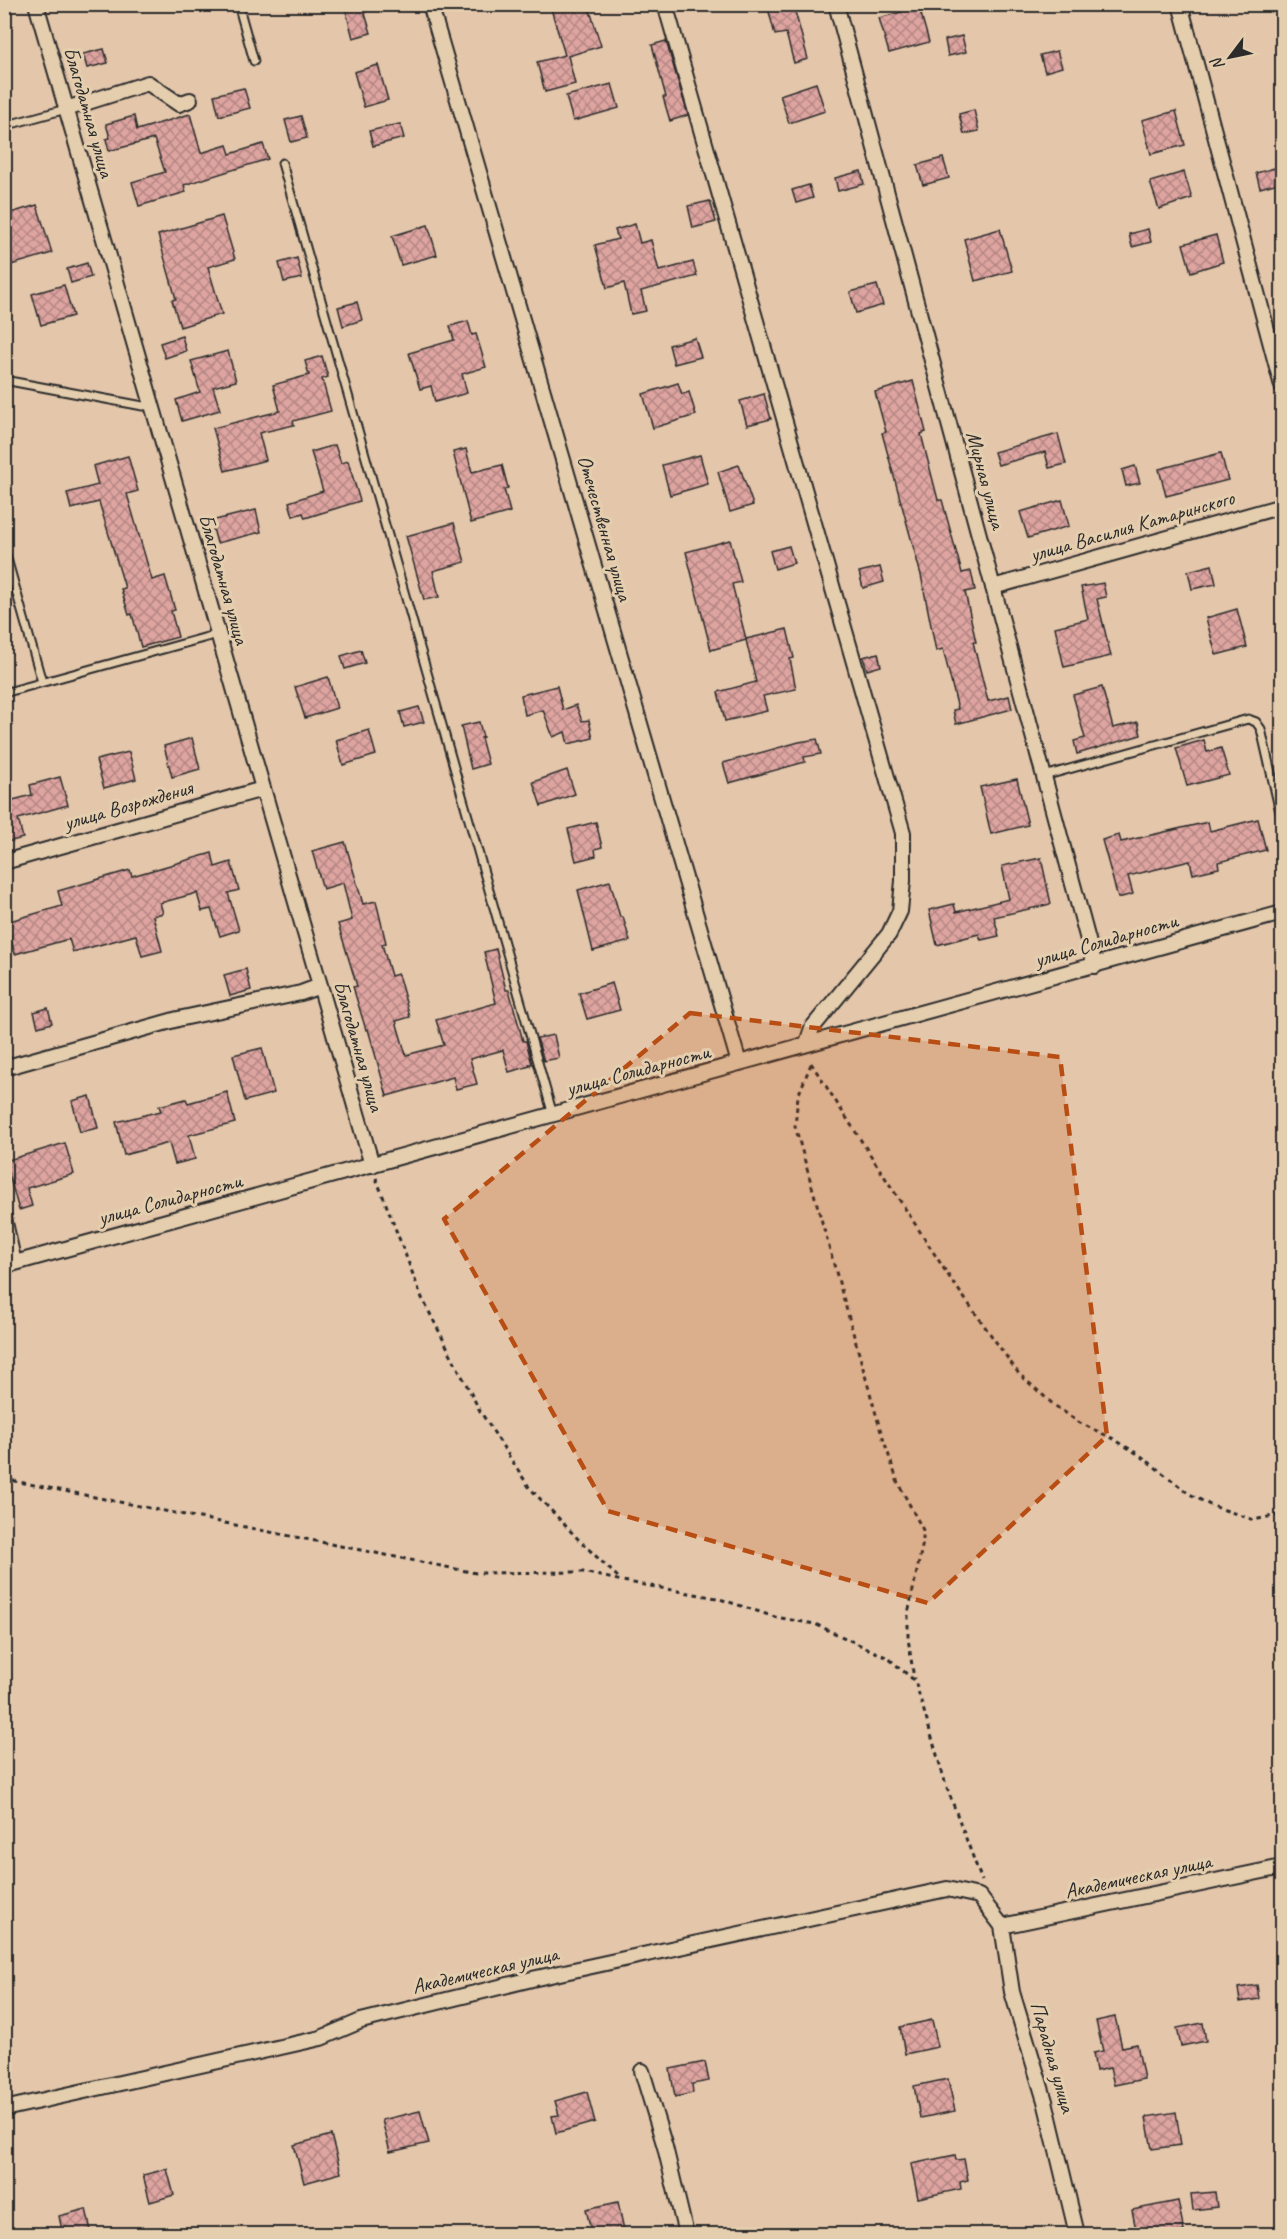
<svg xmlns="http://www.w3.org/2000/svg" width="1287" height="2239" font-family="Caveat,sans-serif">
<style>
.building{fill:url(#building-cross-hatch);stroke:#2b2b2b;stroke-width:1.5}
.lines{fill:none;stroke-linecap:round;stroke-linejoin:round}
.service-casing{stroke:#2b2b2b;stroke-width:11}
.minor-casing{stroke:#2b2b2b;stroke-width:18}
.path{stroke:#2b2b2b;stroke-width:3;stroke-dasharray:4.5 4.5;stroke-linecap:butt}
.service{stroke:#e5ceae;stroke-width:7}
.minor{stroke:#e5ceae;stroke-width:14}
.marked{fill:#b94e14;fill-opacity:0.2;stroke:#b94e14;stroke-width:4.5;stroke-dasharray:12 8;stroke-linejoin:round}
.labels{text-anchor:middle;stroke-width:6;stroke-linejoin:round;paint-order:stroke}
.street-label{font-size:21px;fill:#2b2b2b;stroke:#e5ceae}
</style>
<defs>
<pattern id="building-cross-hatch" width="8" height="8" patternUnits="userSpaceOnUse" patternTransform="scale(1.5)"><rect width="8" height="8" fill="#dea4a0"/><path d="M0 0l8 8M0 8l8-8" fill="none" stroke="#b48683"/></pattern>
</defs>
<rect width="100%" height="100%" fill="#e4c6ab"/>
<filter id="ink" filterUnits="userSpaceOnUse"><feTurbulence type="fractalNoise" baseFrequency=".0167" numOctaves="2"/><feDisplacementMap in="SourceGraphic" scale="12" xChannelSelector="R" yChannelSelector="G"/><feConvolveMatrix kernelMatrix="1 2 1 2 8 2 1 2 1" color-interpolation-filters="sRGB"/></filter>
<g filter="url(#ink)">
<g class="building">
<polygon points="344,4 362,4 371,33 353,38"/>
<polygon points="565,4 588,4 601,46 568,56 575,84 545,92 537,62 565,55 551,9"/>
<polygon points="779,4 793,4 808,59 794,63 786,33 775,35 768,8"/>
<polygon points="919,7 929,42 889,53 879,18"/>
<polygon points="962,36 966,52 948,56 945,40"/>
<polygon points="666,41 688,115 670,121 663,97 666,97 652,45"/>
<polygon points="104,49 108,63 87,68 83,54"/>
<polygon points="1057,51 1062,67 1045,72 1040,55"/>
<polygon points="378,65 388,100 364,107 354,72"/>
<polygon points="816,83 825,111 789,123 780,95"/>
<polygon points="612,84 619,108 573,121 566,96"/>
<polygon points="244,88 250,108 219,116 214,95"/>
<polygon points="974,110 979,131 964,134 959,114"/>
<polygon points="1176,111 1185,145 1151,154 1142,120"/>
<polygon points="190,114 201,153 227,145 230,154 263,144 268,159 184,185 186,192 139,206 132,182 165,172 154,139 109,151 106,139 110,138 106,124 134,116 137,130"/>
<polygon points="301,116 307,138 291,142 285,120"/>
<polygon points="400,124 404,138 373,146 369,131"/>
<polygon points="943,158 949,178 923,185 917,165"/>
<polygon points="1282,166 1282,182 1260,188 1256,173"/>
<polygon points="861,171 864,184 838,191 835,178"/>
<polygon points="1184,172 1192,198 1159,209 1150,182"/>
<polygon points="809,185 813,198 796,203 792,190"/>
<polygon points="710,201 716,222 693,228 688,206"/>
<polygon points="37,205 52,253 4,267 4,215"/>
<polygon points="222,216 235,259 208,267 222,314 180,327 172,300 176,299 158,235"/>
<polygon points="635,224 640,243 651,240 659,271 693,262 697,276 641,291 646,311 631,314 624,283 607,288 595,245 618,239 615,230"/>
<polygon points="428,225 437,255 401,265 392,236"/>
<polygon points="1000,229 1012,271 975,281 964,239"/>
<polygon points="1148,229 1151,242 1132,247 1129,234"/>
<polygon points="1216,235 1223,262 1191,272 1183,244"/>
<polygon points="297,258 302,278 284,282 279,263"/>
<polygon points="87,263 91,277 71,283 67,269"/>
<polygon points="64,285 73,316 41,325 32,294"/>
<polygon points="877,285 883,305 856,313 850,292"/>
<polygon points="357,302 362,320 343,326 338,307"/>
<polygon points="468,321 472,335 476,334 486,367 462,374 467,393 435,402 431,386 420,389 409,353 454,340 450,326"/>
<polygon points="182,336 186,351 165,358 160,343"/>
<polygon points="695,338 701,357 674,364 669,345"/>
<polygon points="228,351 236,381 213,387 220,410 182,421 176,400 200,392 191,361"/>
<polygon points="322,356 328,377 322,379 331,411 293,421 294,425 259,433 266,460 225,471 213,428 280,411 273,385 309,375 305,361"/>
<polygon points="913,381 926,432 921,434 938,500 942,500 962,573 971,571 975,590 965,592 976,642 973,642 988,701 1009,696 1012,709 956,724 953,710 958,709 943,649 936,651 921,575 882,433 886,432 875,392"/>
<polygon points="678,383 682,394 689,392 696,415 653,428 643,394"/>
<polygon points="764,394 771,419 747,425 740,401"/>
<polygon points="1058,434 1066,464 1049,468 1045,452 998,465 994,452"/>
<polygon points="335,445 341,463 348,461 360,501 305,518 303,513 293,516 289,502 323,491 311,452"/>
<polygon points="466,449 472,472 502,465 508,488 504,489 510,512 471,523 453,452"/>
<polygon points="1221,453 1228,480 1166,496 1159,469"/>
<polygon points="700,455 708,484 670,495 662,465"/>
<polygon points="128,456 138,491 127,494 152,580 165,576 175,610 171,611 178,637 141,647 132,614 129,615 121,589 125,588 99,502 71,509 67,493 98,485 93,466"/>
<polygon points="739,465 753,505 730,512 718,472"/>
<polygon points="1135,466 1140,483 1126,486 1122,470"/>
<polygon points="1062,500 1069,526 1028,538 1020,512"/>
<polygon points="256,510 261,532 217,543 211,521"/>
<polygon points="454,523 465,562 433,571 439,597 424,600 406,536"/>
<polygon points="730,540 741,582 732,584 746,639 787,629 794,658 790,659 796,689 763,696 767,711 725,721 718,692 756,682 746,640 711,650 686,552"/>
<polygon points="789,546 794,563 775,569 770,551"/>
<polygon points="1212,565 1216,584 1192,589 1188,571"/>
<polygon points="880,567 884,582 863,588 859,572"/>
<polygon points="1103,583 1106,597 1097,599 1111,656 1064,667 1055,627 1088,619 1081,587"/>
<polygon points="1237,609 1247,647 1216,655 1206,618"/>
<polygon points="361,650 365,663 345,669 341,656"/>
<polygon points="878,653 881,666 867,670 863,657"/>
<polygon points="328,677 337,708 305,718 295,687"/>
<polygon points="557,686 563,710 576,705 582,721 589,720 593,738 568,744 565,732 553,737 543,710 525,715 521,695"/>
<polygon points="1102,687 1113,728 1138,722 1141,735 1077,754 1074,741 1085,738 1073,695"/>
<polygon points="419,707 424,722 404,727 400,712"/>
<polygon points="479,722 483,737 481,738 488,764 471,769 461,726"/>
<polygon points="369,730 376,755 343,765 336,740"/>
<polygon points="192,738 200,769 172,777 164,746"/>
<polygon points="817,739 821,754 804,757 805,762 729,783 723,763 799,742"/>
<polygon points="1204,740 1207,752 1221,748 1229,775 1187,786 1176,748"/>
<polygon points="129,752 136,779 104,788 96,760"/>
<polygon points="567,770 575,794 541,806 533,782"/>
<polygon points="60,777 68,805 18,819 23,838 7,842 4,833 4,787 9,786 13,800 32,795 30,785"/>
<polygon points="1017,779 1028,825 991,834 980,787"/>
<polygon points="1258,819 1266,850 1218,862 1219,868 1193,874 1190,861 1128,876 1133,894 1118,898 1102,840 1119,835 1121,842 1208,822 1210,831"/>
<polygon points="596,822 602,847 595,849 596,856 576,861 568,829"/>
<polygon points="345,842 363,904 376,901 386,943 382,944 391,976 398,974 410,1017 396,1021 406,1055 444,1045 436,1020 496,1003 484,952 496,949 506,990 509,990 523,1041 526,1041 532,1064 529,1064 530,1066 509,1072 503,1050 470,1059 477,1084 456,1089 453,1077 387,1096 368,1029 366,1030 353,987 357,986 338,924 352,920 343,883 323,889 312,851"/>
<polygon points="212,853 215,867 231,862 239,890 228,893 239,930 220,936 211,909 202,911 197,893 160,903 163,913 153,916 162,951 142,956 136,935 73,952 69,939 15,954 6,922 62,906 58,891 130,870 132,876"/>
<polygon points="1041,858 1051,904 994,917 999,936 981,940 979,934 937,945 929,910 954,904 956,912 1009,899 1002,866"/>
<polygon points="610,881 620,917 623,917 630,941 593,951 578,890"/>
<polygon points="246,969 251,990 230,996 224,975"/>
<polygon points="612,983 620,1010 587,1019 579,993"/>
<polygon points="48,1008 52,1023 38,1027 34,1012"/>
<polygon points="554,1035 559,1058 544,1061 537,1038"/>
<polygon points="262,1048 274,1093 245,1101 233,1055"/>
<polygon points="227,1092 235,1123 189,1135 195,1159 175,1164 169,1143 124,1155 116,1122 161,1111 159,1106 186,1099 188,1103"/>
<polygon points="90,1096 98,1128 80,1132 72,1101"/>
<polygon points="65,1143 74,1174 27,1188 32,1206 19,1210 5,1161"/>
<polygon points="1257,1985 1259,1999 1240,2002 1238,1988"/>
<polygon points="1115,2017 1122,2047 1137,2044 1144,2079 1114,2085 1110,2068 1096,2071 1093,2053 1103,2051 1096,2021"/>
<polygon points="932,2020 938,2047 905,2054 900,2027"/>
<polygon points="1203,2023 1206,2041 1181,2046 1177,2028"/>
<polygon points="705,2062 709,2081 692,2084 693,2093 675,2097 670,2069"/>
<polygon points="948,2079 955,2111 920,2118 914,2086"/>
<polygon points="587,2092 595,2122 556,2133 552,2116 559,2115 555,2101"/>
<polygon points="420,2111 429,2143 390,2152 382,2120"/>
<polygon points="1176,2112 1181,2145 1152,2149 1146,2117"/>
<polygon points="331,2135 341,2173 304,2183 294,2145"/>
<polygon points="955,2155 956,2160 964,2159 968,2180 960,2182 961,2189 918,2198 911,2164"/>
<polygon points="167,2169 174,2195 150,2202 143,2175"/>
<polygon points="1215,2192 1217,2207 1193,2210 1191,2194"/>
<polygon points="1178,2201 1184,2231 1168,2235 1137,2235 1132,2210"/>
<polygon points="618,2202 624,2230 606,2235 592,2235 586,2209"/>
<polygon points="86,2209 92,2235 63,2235 59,2216"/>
</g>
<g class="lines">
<defs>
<g id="service">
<polyline points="238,4 254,61"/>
<polyline points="4,126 66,109"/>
<polyline points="282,163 553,1115"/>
<polyline points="4,380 143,406 151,405"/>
<polyline points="4,548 42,682"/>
<polyline points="4,693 218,634"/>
<polyline points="1044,776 1248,719 1256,722 1261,729 1282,821"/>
</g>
<g id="minor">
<polyline points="36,4 372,1165"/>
<polyline points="430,4 739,1063"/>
<polyline points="665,4 903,833 903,881 900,911 889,934 812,1028 807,1043"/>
<polyline points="836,4 1095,966"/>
<polyline points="1180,4 1282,386"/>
<polyline points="66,109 148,83 179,104 190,100"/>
<polyline points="993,587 1282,506"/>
<polyline points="4,862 263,789"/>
<polyline points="4,1068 178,1019 301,993 320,986"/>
<polyline points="4,1218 14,1263"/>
<polyline points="4,1266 1282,913"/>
<polyline points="1002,1926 1282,1867"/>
<polyline points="642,2071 665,2147 686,2234"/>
<polyline points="4,2109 321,2038 361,2021 532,1979 947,1889 979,1896 1002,1926 1012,1992 1045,2101 1077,2234"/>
</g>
</defs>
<use href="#service" class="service-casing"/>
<use href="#minor" class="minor-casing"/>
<g class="path">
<polyline points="811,1063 950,1278 1019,1374 1054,1405 1080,1423 1112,1438 1141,1456 1188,1493 1210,1505 1254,1520 1282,1514"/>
<polyline points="811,1064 798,1096 795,1126 881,1432 898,1483 923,1530 923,1542 908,1614 908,1638 914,1679"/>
<polyline points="376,1178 422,1298 480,1411 529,1487 579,1540 621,1580"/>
<polyline points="4,1479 476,1573 583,1572 622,1581 717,1598 775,1617 815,1624 888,1658 915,1681 946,1785 982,1881"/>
</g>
<use href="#service" class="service"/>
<use href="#minor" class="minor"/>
</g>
</g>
<path class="marked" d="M 690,1013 L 1060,1057 L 1107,1436 L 928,1603 L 608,1511 L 444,1219 Z"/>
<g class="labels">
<g class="street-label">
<text transform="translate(89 112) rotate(74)" y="7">Благодатная улица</text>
<text transform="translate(986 480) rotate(75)" y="7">Мирная улица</text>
<text transform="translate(1132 526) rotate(-16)" y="7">улица Василия Катаринского</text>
<text transform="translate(605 528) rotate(74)" y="7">Отечественная улица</text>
<text transform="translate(224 579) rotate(74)" y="7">Благодатная улица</text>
<text transform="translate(128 805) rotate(-16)" y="7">улица Возрождения</text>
<text transform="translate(1106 940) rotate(-16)" y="7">улица Солидарности</text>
<text transform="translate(359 1046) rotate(74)" y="7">Благодатная улица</text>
<text transform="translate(638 1070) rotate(-15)" y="7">улица Солидарности</text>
<text transform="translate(170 1199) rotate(-15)" y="7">улица Солидарности</text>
<text transform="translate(1138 1876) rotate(-12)" y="7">Академическая улица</text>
<text transform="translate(485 1970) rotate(-13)" y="7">Академическая улица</text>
<text transform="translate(1053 2057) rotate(74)" y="7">Парадная улица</text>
</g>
</g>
<rect width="1287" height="2239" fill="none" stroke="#e5ceae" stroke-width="24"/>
<rect x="12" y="12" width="1263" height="2215" fill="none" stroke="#2b2b2b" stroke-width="2" filter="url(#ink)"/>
<g transform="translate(1230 57) rotate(238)" stroke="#e5ceae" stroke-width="4.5" paint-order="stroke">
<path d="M0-4.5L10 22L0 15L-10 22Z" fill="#2b2b2b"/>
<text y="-9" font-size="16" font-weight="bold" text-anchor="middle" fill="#2b2b2b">N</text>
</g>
</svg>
